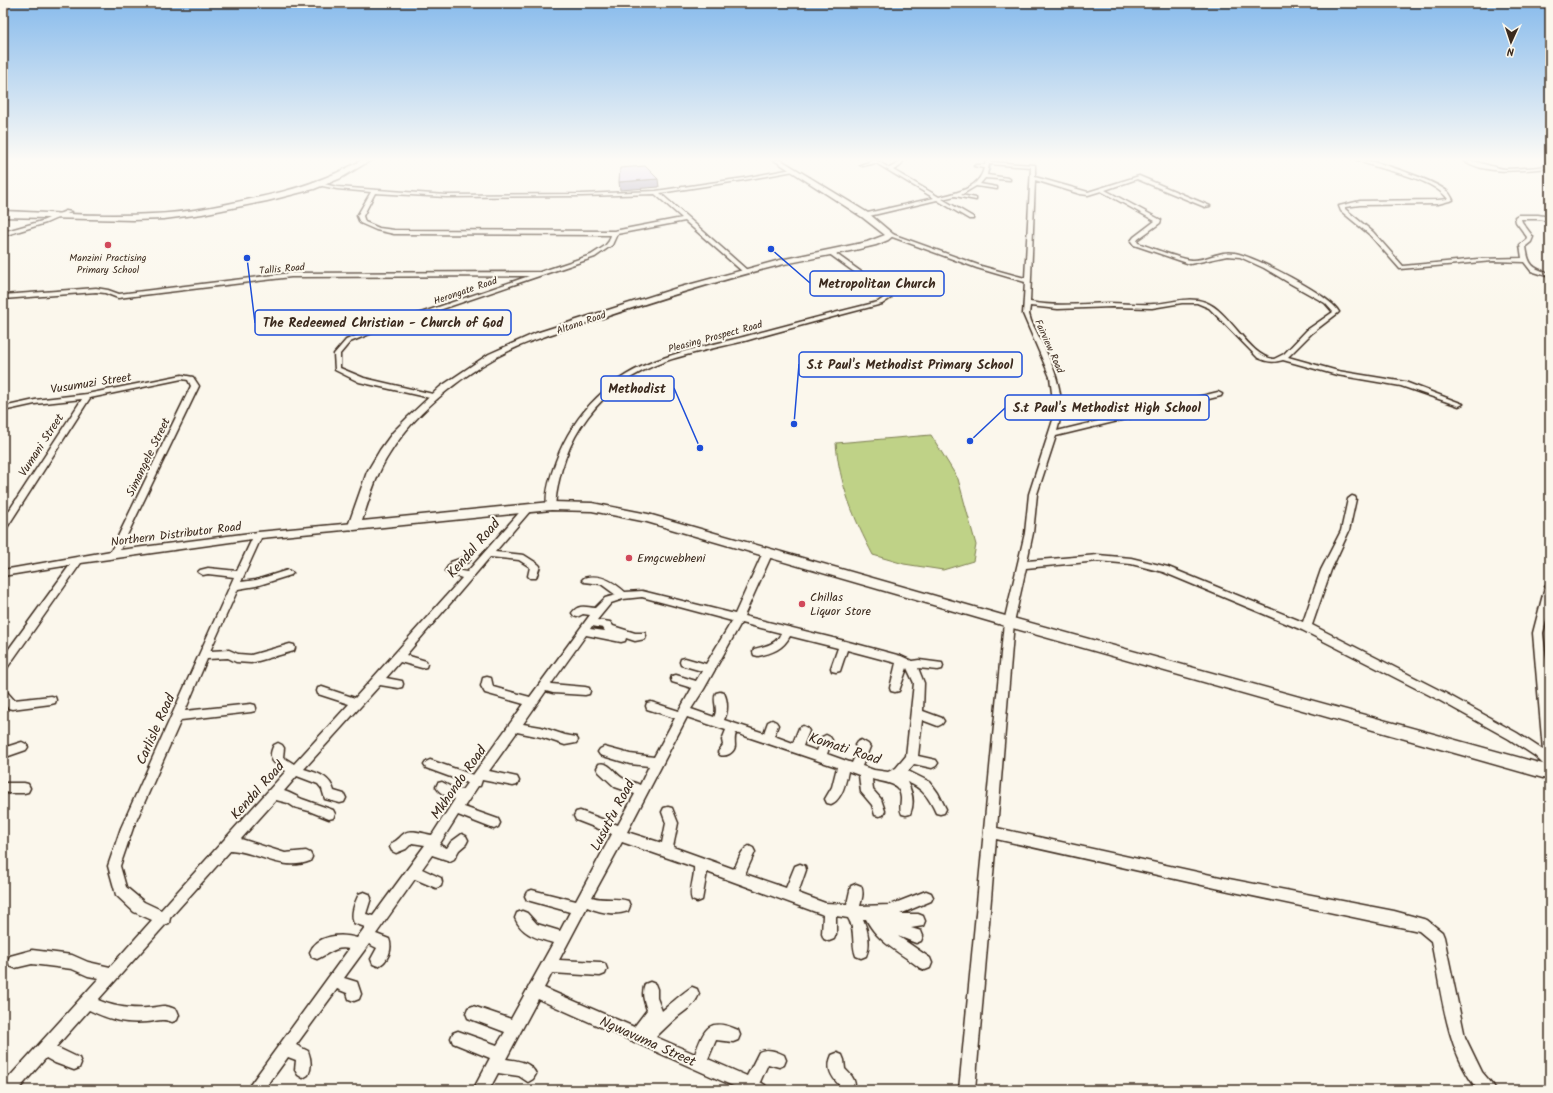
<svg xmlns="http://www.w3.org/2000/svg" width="1553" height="1093" font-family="Kalam,sans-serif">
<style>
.green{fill:#bfd287;stroke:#7d7e52}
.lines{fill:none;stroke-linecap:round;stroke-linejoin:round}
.stream{stroke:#73879d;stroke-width:2}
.minor-casing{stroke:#3b2a1e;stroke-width:3}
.secondary-casing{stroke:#3b2a1e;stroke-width:3}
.trunk-casing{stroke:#3b2a1e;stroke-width:3}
.minor{fill:#fbf7ec;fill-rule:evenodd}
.secondary{fill:#fbf7ec;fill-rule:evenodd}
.trunk{fill:#fbf7ec;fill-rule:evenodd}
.shaded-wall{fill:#958bad;stroke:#3b2a1e}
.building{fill:#d5c6f7;stroke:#3b2a1e}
.poi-dot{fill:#d1495b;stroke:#fbf7ec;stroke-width:1.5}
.labels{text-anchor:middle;stroke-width:4;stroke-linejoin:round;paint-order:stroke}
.far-poi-label{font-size:10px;fill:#3b2a1e;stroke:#fbf7ec}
.far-street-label{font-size:10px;fill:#3b2a1e;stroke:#fbf7ec}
.street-label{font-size:12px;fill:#3b2a1e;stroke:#fbf7ec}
.poi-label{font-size:12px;fill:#3b2a1e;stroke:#fbf7ec;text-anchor:start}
.near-street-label{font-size:14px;fill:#3b2a1e;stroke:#fbf7ec}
.leader{fill:none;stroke:#1d4ed8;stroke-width:1.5}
.callout-dot{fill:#1d4ed8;stroke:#fbf7ec;stroke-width:1.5}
.callout{fill:#fbf7ec;stroke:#1d4ed8;stroke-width:1.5}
.callout-label{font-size:13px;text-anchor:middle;font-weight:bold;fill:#3b2a1e}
</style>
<rect width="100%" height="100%" fill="#fbf7ec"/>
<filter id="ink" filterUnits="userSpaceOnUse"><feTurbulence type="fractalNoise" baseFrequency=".025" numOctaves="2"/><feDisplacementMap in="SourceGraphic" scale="8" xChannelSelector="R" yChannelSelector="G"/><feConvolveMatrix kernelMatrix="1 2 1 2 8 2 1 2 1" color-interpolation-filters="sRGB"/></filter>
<g filter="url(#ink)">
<path class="green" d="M 931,435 L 958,479 L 976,545 L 973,561 L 943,570 L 904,564 L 873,555 C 854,519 839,483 836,443 Z"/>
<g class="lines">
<g class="stream">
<polyline points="990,160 990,162"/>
<polyline points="989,171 991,165"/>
</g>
<defs>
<g id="minor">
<path d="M 871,160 L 876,160 L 889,168 L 895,165 L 900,160 L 904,160 L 899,167 L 893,170 L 939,197 C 956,193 979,189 984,168 L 974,166 L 976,165 L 985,165 L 986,160 L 990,160 L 990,162 L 1035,165 L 1035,177 L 1088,192 L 1139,176 L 1210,206 L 1205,207 L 1137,179 L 1105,190 L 1161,220 L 1160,223 L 1138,239 L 1137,241 L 1138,243 C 1149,247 1183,260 1193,260 C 1207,260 1221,250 1235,253 C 1254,256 1331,296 1339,312 L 1338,313 L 1312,333 L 1288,357 L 1338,371 L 1405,382 L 1463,404 L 1459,406 L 1401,386 L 1337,375 L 1283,360 C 1273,363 1267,362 1258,358 L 1209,308 L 1197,303 L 1182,303 L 1152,308 L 1112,307 L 1058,309 L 1030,306 L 1029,314 L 1031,321 C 1048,356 1070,391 1057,431 L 1218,392 L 1222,394 L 1221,396 L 1056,436 L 1037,494 L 1033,533 L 1027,561 L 1098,555 L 1131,558 L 1168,567 L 1303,622 L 1321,570 L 1341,531 L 1348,499 L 1352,496 L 1355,497 L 1356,499 L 1349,531 L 1331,570 L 1312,625 L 1445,693 L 1517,733 L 1543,750 L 1533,633 L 1545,587 L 1547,585 L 1550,584 L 1550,606 L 1543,633 L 1550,696 L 1550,769 L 1546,767 L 1535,756 L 1509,739 L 1437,699 L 1302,630 L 1163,572 L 1131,564 L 1098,561 L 1026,568 L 1014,622 L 997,828 L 1229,879 L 1394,911 L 1427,920 L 1442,932 L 1444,937 L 1465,1037 L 1482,1072 L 1493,1085 L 1496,1090 L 1478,1090 C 1446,1052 1441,988 1431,941 L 1419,931 L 1229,891 L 996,839 L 975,1090 L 959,1090 L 1004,622 L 1025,533 L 1029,494 L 1053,420 L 1053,401 L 1050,377 L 1023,314 L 1025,282 L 977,268 L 887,235 L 892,234 L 981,266 L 1025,278 L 1031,167 L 989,164 L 987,175 L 1008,178 L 1010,179 L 1010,180 L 985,178 L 980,184 L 997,187 L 997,189 L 976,186 L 961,195 L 976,198 L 976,200 L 955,196 L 942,199 L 973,217 L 973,219 L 969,219 L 937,200 L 865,217 L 863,216 L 863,214 L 934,198 L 876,163 L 862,166 L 860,165 L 872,161 ZM 1035,180 L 1080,194 L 1088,195 L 1101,191 L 1155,221 L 1134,237 L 1131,241 L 1134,245 L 1190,264 L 1227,256 L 1240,257 L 1264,268 L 1291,284 L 1325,303 L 1333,312 L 1307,330 L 1284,354 L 1274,359 C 1249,357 1229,310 1205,302 C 1188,296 1171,303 1154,304 C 1139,305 1124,303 1109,303 C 1082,304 1056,307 1030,302 Z"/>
<path d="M 1357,160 C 1371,158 1437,181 1448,192 C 1450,194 1452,198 1453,200 L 1438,204 L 1360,205 L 1345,207 L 1345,209 L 1373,232 L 1403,266 L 1478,259 L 1522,258 L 1520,245 L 1526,240 L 1527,237 L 1516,222 L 1515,217 L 1518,215 L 1538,215 L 1550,217 L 1550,221 L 1538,219 L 1521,219 L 1522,222 L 1533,237 L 1531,242 L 1526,246 C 1528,264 1532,269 1550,273 L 1550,277 L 1531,271 L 1524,262 L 1493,261 L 1400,269 L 1369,234 L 1341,211 L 1339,206 L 1360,201 L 1438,200 L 1448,199 C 1435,181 1398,173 1377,167 C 1371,165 1363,163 1357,160 Z"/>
<path d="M 1463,160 C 1472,159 1493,168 1506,169 C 1520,169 1536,167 1550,166 L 1550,168 C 1522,170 1488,176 1463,160 Z"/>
<path d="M 792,169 L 794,171 L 744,180 L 660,193 L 747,270 L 747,272 L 743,272 L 685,221 L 617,234 L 612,245 L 595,257 L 372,333 L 350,342 L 340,354 L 340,368 L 364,378 L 437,395 L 437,399 L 434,399 L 359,382 L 335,370 L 334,354 L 346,340 L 368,331 L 529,276 L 291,277 L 118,298 L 105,293 L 96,292 L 3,299 L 3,295 L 96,288 L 108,290 L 119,294 L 291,273 L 540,272 L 591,255 L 605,246 L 609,241 L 611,235 L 394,234 L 376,230 L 360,223 L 357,216 L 371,192 L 337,189 L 313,184 L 313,182 L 315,182 L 337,187 L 446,195 L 581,194 L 656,191 L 744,178 ZM 375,193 L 446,197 L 581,196 L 655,194 L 682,218 L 614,231 L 394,230 L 379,228 L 365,222 L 363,216 Z"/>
<polygon points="66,211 71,212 46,223 3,236 3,232 42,221"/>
<path d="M 828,251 L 832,251 L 888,291 L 891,298 L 882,304 C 836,316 791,328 745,341 C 719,347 691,353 666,361 C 600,384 561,438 555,506 L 551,509 L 548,508 C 543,497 552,472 556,461 C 574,412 612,375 661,359 C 687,349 716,344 743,337 C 788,325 833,313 878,302 L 885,297 L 883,293 L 828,253 Z"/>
<path d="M 182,375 L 193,377 L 199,386 L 120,550 L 258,532 L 354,523 L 358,526 L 354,529 L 261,538 L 241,582 L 256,580 L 288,570 L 293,573 L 291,575 L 256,586 L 238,589 L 210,651 L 229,650 L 238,654 L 251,655 L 290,644 L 294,645 L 295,648 L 294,651 L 251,663 L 236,662 L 228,658 L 207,659 L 185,711 L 251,704 L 255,705 L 256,708 L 255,711 L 251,712 L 181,720 L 133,828 L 120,866 L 126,887 L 144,902 L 161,910 L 286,771 C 275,764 266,760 274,745 L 278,743 L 282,745 L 284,748 L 283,757 L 294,764 L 349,704 L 318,694 L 317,691 L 318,688 L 322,687 L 355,698 L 462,578 L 447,573 L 445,571 L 451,562 L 465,557 L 468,558 L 470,560 L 468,562 L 457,566 L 455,570 L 467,572 L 525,506 L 528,505 L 532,508 L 531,510 L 495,552 L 524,555 L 538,564 L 540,566 L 536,578 L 530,578 L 528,576 L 530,567 L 519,560 L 490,557 L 406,655 L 426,661 L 427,664 L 426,667 L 422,668 L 400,662 L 386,678 L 402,681 L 403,684 L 402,687 L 398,688 L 380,685 L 304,769 C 317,773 330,776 334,791 L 344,794 L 346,798 L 344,802 L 340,803 L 325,799 L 322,789 L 318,784 L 297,776 L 284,791 C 291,793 295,796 302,799 C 312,803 323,806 333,810 L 335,814 L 333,818 L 329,819 L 309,811 L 294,807 L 288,803 L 276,800 L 241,839 L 285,853 L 306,851 L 310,853 L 312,857 L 310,861 C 283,872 258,852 231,850 L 170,918 L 169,923 L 166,924 L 98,1000 C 114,1007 130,1009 147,1008 C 163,1007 161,1003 177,1010 L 179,1015 L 177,1020 L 172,1022 C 163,1018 157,1021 147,1022 C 124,1024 110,1020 89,1010 L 56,1047 L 79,1058 L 81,1063 L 79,1068 L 74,1070 L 55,1063 L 46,1058 L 18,1090 L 3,1090 L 3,1084 L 99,978 L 88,976 L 72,969 L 32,964 L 15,968 L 10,966 L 8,961 L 10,956 L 32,950 L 72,955 L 88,962 L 110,967 L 152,920 L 134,912 L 116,895 L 115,891 L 108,866 L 121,828 L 234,577 L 208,574 L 203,575 L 198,572 L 200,570 L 208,568 L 237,571 L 252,539 L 81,563 L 7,668 L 3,669 L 3,657 L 70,565 L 3,576 L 3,570 L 111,551 L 191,386 L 188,380 L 182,379 L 90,398 L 6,529 L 3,530 L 3,520 L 82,399 L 35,404 L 3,411 L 3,407 L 35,400 L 87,394 Z"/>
<path d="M 768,549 L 773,552 L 744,616 L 845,641 L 901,656 L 912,661 L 919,660 L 942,663 L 943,666 L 942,669 L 938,670 L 918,668 L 924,683 L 923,711 L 942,718 L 944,721 L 942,724 L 938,726 L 922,720 L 918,756 L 936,760 L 938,763 L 936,766 L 932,768 L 914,764 L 908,771 L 930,782 L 938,793 L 946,809 L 944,813 L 940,814 L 936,813 C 929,798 923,788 907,782 C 912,791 915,803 910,814 L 906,815 L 902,814 C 899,809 901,804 901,798 C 900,781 884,783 872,779 L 873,790 L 881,799 L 885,811 L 883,815 L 879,816 L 875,815 L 872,805 L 861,792 L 859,775 L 848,771 C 846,782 842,800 831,804 L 827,803 L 825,799 L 832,787 L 837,767 L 736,733 C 734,739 735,741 735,746 C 734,753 726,757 720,755 L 718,752 L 723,745 L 722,740 L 726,730 L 687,717 L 627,832 L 662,843 L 666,823 L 662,812 L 664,808 L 668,807 L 672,808 L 678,823 L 673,847 L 734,869 C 739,861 740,850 749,846 L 753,848 L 755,852 L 745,874 L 786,888 L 795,866 L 800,864 L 805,866 L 806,870 L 798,893 L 825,903 L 847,904 L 851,886 L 856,884 L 861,886 C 864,893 862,898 860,906 L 890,905 L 926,891 L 931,893 L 933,897 L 931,901 L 900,914 L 918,914 L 923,916 L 925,921 L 923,926 L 911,928 L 921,931 L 923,936 L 921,941 L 916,943 L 898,936 L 930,958 L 932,963 L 930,968 L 925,970 L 920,968 C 900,952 878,943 866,919 L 863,919 C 868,930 871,945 866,956 L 861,958 L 856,956 C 851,943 856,930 848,918 L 836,916 L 836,934 L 834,939 L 829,941 L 824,939 L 822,934 L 823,915 L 821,914 L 707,872 L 702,900 L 697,902 L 692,900 C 688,891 695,878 694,867 L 622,842 L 592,897 C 604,901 617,897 628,901 L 630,906 L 628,911 C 615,916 599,912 587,907 L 559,960 L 600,962 L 605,964 L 607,969 L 605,974 L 600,976 L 552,973 L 544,988 L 634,1027 L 647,1010 C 644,1001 641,993 645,984 L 650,982 L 655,984 L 657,989 L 657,998 L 662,1011 C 668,1006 686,990 692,987 L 697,989 L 699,994 C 695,1005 686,1010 677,1017 C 670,1023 663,1030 656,1037 L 695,1054 C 705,1028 708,1017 738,1030 L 740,1035 L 738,1040 L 733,1042 L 716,1040 L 708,1059 L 747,1076 L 759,1052 C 768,1048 775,1051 784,1055 L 786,1060 L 784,1065 L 779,1067 L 768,1064 L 760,1082 L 765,1085 L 768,1090 L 742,1090 L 538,999 L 506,1059 C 518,1061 530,1061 536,1074 L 533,1079 L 528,1082 L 519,1076 L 498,1073 L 489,1090 L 473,1090 L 490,1058 L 453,1043 L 451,1038 L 453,1033 L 458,1031 L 497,1045 L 505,1032 L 468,1018 L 466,1013 L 468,1008 L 473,1006 L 511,1019 L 553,943 C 537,938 522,935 515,918 L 517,913 L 522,911 L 527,913 L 537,924 L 560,931 L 570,912 L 527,900 L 525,896 L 527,892 L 532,890 L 576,901 L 612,834 L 576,820 L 574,816 L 576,812 L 580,811 L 618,825 L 635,794 L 615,787 L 599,772 L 597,768 L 599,764 C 610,761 615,775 624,779 C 629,781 634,782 640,785 L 649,766 L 630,764 L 600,755 L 598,752 L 600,749 L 604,747 L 630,754 L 654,757 L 675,718 L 647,709 L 646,706 L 647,703 L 651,702 L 679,711 L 692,688 L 672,682 L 671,679 L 672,676 L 676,675 L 696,681 L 702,671 L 681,665 L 680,662 L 681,659 L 685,658 L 706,664 L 732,621 L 642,597 L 623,599 L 611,603 L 597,620 L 610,622 L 613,626 L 635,633 L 645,633 L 646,636 L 645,639 L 635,641 L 626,638 L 625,641 L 621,642 L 586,635 L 551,684 L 585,687 L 589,688 L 590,691 L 589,694 L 585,695 L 553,693 L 546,691 L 523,724 L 541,727 L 565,735 L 576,737 L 578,740 L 576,743 L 565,745 L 541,737 L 517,732 L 489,771 L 517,777 L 519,781 L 517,785 L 513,786 L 482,780 L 480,786 L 478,786 L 464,807 L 498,819 L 500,823 L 498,827 L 494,829 L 458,815 L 439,845 L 447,848 L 451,842 L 462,834 L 466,836 L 468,840 L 466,844 L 459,850 L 454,859 L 450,861 L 432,855 L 422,869 L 441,878 L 442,882 L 441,886 L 436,888 L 415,879 L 376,934 L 389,939 C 393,949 388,962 378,966 L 373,964 L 371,959 L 377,948 L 369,944 L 344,978 L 357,982 L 361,994 L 359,999 L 354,1001 L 349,999 L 347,993 L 337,989 L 296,1045 L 308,1051 C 311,1059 312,1068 308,1075 L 303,1078 L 298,1075 L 295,1070 L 296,1060 L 288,1057 L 264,1090 L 247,1090 L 250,1085 L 349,949 C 335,946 329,954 317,959 L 312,957 L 310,952 C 317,935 341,933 357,938 L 365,927 L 354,923 C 350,913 355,903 359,894 L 364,892 L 369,894 L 371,898 L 366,914 L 373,916 L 425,845 L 412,843 L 406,849 L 396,853 L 392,851 L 390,847 L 392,843 C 399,840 399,837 405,833 C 411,829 425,834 432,835 L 455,799 C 448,797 440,794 436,787 L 438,783 L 442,782 L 453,788 L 462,790 L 467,783 L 426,768 L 424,765 L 426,762 L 430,760 L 473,775 L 524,704 L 485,693 L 481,686 L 483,678 L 487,677 L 491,678 L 493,687 L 530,697 L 590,615 L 583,614 L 577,617 L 574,616 L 572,613 C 578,604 586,607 595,608 L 605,598 L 616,595 L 601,584 L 584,582 L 582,580 L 584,578 C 600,573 614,582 625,592 L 642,591 L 735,614 L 763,552 ZM 741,623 L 781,633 C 776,645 765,646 754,649 L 753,652 L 754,655 L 758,656 C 773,653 783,649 790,636 L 838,648 L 831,668 L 832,671 L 836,672 L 840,671 L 847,650 L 896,663 L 890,688 L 891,691 L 895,692 L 899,691 L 900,688 L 907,668 L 914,683 L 906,756 L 896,768 L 888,772 L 874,770 L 862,766 L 870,747 L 868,744 L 861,740 L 857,742 L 855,745 L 858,750 L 852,763 L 827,754 L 832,740 L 830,737 L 826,735 L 822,737 L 817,751 L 803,746 L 809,731 L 807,728 L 803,726 L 799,728 L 793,743 L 774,736 L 778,725 L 776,722 L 772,720 L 768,722 L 764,733 L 724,720 C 728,712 728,701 724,693 L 720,692 L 716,693 C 712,701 719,709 714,717 L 691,709 L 704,689 ZM 592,626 L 603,628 L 605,631 L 590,629 Z"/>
<polygon points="3,691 7,692 14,700 51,696 55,697 56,700 55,703 51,704 12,709 8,708 3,702"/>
<polygon points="22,742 26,744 28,747 26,750 3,758 3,748"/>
<polygon points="3,783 24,783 28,784 30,788 28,792 24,793 3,793"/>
<path d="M 837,1053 L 842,1055 L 844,1060 L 845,1069 C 852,1076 856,1080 855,1090 L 839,1090 L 840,1086 C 831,1076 826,1068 832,1055 Z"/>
</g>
<path id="secondary" d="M 774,160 L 781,160 L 868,213 L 894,235 L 888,240 L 876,245 C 845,253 812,258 780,265 C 721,280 662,298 605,317 C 575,327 545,335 517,347 C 470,368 417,409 390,453 C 376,474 370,497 362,521 L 551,502 L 592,503 L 648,514 L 1009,617 L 1550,766 L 1550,780 L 1009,627 L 647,522 L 592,511 L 551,510 L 354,530 L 350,529 L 348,526 L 367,472 L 380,450 L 393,432 L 408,417 L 440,387 L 489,354 L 536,333 L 677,288 L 780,260 L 867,242 L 885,235 L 862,217 Z"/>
<path id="trunk" d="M 362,160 L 371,160 L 341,178 L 314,189 L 267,201 L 202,214 L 164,219 L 133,220 L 3,217 L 3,211 C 53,213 102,217 152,214 C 186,213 219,206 251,199 C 291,191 327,180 362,160 Z"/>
</defs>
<use href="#minor" class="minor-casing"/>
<use href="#secondary" class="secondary-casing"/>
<use href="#trunk" class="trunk-casing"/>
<use href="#minor" class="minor"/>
<use href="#secondary" class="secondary"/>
<use href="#trunk" class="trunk"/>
</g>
<polygon class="shaded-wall" points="658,179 659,187 620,190 619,182"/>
<polygon class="building" points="645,166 658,179 619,182 620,168"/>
</g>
<linearGradient id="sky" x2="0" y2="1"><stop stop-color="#88bbec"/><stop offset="0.51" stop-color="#fdfbf6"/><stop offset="1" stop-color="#fdfbf6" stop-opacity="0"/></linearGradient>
<rect width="1553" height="313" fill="url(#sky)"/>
<g class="poi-dot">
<circle cx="108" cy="245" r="4"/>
<circle cx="629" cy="558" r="4"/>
<circle cx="802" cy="604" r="4"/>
</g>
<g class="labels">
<g class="far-poi-label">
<text x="108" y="261">Manzini Practising<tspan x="108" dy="12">Primary School</tspan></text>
</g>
<g class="far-street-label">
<text transform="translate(282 268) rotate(-5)" y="4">Tallis Road</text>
<text transform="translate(465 290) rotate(-19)" y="4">Herongate Road</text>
<text transform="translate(581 322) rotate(-19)" y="4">Altana Road</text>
<text transform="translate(715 336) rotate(-15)" y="4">Pleasing Prospect Road</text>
<text transform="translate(1050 346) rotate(66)" y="4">Fairview Road</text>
</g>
<g class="street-label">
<text transform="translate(91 383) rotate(-9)" y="4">Vusumuzi Street</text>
<text transform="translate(41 445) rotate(-57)" y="4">Vumani Street</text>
<text transform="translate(148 457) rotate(-64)" y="4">Simangele Street</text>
<text transform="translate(176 534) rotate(-7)" y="4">Northern Distributor Road</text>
</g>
<g class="poi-label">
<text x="637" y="562">Emgcwebheni</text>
<text x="810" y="601">Chillas<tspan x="810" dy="14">Liquor Store</tspan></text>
</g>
<g class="near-street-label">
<text transform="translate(473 548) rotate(-49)" y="5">Kendal Road</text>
<text transform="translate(155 729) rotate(-66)" y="5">Carlisle Road</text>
<text transform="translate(845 748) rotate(18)" y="5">Komati Road</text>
<text transform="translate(458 782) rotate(-55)" y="5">Mkhondo Road</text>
<text transform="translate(257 790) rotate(-48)" y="5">Kendal Road</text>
<text transform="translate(612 815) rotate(-62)" y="5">Lusutfu Road</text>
<text transform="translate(648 1041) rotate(24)" y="5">Ngwavuma Street</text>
</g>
</g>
<path class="leader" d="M771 249L810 283M247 258L255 323M794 424L799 364M700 448L674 388M970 441L1005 408"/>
<g class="callout-dot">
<circle cx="771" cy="249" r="4"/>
<circle cx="247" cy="258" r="4"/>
<circle cx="794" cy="424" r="4"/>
<circle cx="700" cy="448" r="4"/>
<circle cx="970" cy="441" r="4"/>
</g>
<g class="callout">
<rect x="810" y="271" width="134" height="25" rx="4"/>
<rect x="255" y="310" width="256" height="25" rx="4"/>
<rect x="799" y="352" width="223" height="25" rx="4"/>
<rect x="601" y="376" width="73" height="25" rx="4"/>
<rect x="1005" y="395" width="204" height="25" rx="4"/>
</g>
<g class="callout-label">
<text x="877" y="288">Metropolitan Church</text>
<text x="383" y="327">The Redeemed Christian - Church of God</text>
<text x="910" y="369">S.t Paul's Methodist Primary School</text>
<text x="637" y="393">Methodist</text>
<text x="1107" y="412">S.t Paul's Methodist High School</text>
</g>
<rect width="1553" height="1093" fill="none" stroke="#fbf7ec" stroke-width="16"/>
<rect x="8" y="8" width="1537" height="1077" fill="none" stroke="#3b2a1e" stroke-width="1.5" filter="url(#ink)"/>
<g transform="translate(1511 42) rotate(183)" stroke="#fbf7ec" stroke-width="3" paint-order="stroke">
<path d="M0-3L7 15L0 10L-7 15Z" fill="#3b2a1e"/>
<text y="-6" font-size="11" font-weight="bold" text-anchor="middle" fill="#3b2a1e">N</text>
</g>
</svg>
